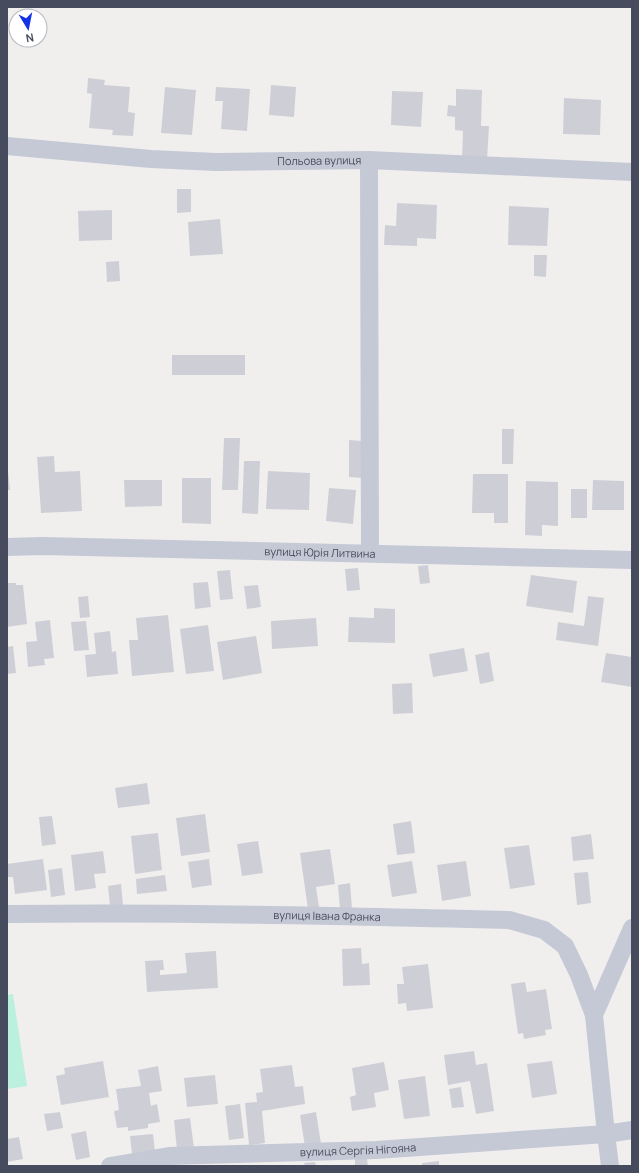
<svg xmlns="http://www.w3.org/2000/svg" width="639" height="1173" font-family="Manrope,sans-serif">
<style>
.green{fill:#bbf0df}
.building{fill:#cecfd6}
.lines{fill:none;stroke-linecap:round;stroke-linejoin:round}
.minor{stroke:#c5c9d6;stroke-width:18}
.labels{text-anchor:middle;stroke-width:4;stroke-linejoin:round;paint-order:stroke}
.street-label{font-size:11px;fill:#464b5d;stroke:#fff}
</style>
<rect width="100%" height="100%" fill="#f1efee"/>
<polygon class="green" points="13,994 27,1086 7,1089 7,995"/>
<g class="building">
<polygon points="88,78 105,80 104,85 130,87 128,112 135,113 133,136 112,135 113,130 89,128 92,94 87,93"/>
<polygon points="271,85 296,87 294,117 269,115"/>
<polygon points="165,87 196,90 192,135 161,133"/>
<polygon points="216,87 250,89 247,131 221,129 223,101 215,101"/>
<polygon points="456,89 482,90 481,126 489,126 487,160 462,159 463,131 455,130 455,117 447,116 448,105 456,106"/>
<polygon points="392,91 423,92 421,127 391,125"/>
<polygon points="564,98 601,100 600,135 563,134"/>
<polygon points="177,189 191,189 191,212 177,213"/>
<polygon points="397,203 437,205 436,239 417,238 417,246 384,245 385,225 396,226"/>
<polygon points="509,206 549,208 547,246 508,245"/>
<polygon points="112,210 112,240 79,241 78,211"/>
<polygon points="220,219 223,254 190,256 188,222"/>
<polygon points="534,255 547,255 546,277 534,276"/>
<polygon points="119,261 120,281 107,282 106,262"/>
<rect x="172" y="355" width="73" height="20"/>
<polygon points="502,429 514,429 513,464 502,464"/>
<polygon points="224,438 240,438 238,490 222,490"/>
<polygon points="349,440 362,441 362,478 349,477"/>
<polygon points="54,456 55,472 80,471 82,511 41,513 37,457"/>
<polygon points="244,461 260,461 258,514 242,513"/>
<polygon points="7,471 8,471 10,490 7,490"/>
<polygon points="268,471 310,473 309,510 266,509"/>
<polygon points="473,474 508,474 508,523 494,523 494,513 472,513"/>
<polygon points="182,478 211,478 211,524 182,523"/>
<polygon points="124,480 162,480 162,506 125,507"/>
<polygon points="593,480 624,481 624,510 592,510"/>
<polygon points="526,481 558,482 558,526 542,525 542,536 525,535"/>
<polygon points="329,488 356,490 353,524 326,521"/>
<rect x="571" y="489" width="16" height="29"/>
<polygon points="428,565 430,583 420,584 418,566"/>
<polygon points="358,568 360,590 347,591 345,569"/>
<polygon points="230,570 233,599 220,600 217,571"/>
<polygon points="531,575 577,581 573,613 526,606"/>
<polygon points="208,582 211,607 195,609 193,583"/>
<polygon points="7,583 16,583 16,585 23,585 27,624 7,627"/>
<polygon points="258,585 261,607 247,609 244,586"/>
<polygon points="88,596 90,617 80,618 78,597"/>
<polygon points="588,596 604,598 598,646 556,640 558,622 584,626"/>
<polygon points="374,608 395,609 395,643 348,642 349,617 374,618"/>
<polygon points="168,615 174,672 132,676 129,640 138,640 136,618"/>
<polygon points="316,618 318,646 272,649 271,621"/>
<polygon points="50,620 54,658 44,659 45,665 28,667 26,642 37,641 35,622"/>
<polygon points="86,621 89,650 74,651 71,622"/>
<polygon points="208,625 214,671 186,674 180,629"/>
<polygon points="110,631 112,652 116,651 118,674 87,677 85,655 96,654 94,633"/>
<polygon points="256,636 262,673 223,680 217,642"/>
<polygon points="13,646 16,673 7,674 7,647"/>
<polygon points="464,648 468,671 433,677 429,654"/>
<polygon points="489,652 494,681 480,684 475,655"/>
<polygon points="606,653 632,657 632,687 601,682"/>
<polygon points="412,683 413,713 393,714 392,684"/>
<polygon points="147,783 150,804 118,808 115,788"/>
<polygon points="205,814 210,852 181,856 176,818"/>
<polygon points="52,816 56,844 42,846 39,817"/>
<polygon points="411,821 415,853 397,855 393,824"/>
<polygon points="158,833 162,870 135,874 131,836"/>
<polygon points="591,834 594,859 573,861 571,837"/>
<polygon points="258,841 263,873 242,876 237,844"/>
<polygon points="529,845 535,885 510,889 504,848"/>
<polygon points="330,849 335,884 316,887 319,907 308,909 300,853"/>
<polygon points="103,851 106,873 94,874 96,888 75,891 71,855"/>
<polygon points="43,859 47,890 15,894 13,877 7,877 7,864"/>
<polygon points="209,859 212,885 192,888 188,862"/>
<polygon points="412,861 417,893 392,897 387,865"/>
<polygon points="466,861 471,896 442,901 437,865"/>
<polygon points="62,868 65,895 51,897 48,870"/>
<polygon points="588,872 591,903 577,905 574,873"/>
<polygon points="165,875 167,891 137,894 136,879"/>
<polygon points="350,883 352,909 340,910 338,885"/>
<polygon points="121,884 123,905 110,906 108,886"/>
<polygon points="361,948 362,964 369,963 370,985 343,986 342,949"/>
<polygon points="216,951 218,988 147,992 145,961 163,960 164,970 160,970 160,975 187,973 185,953"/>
<polygon points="428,964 433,1008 407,1011 406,1003 398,1004 397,984 404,984 402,967"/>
<polygon points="525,982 527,992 546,989 552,1029 545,1030 546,1035 524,1039 523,1033 518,1034 511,984"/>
<polygon points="474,1051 476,1065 487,1063 494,1111 476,1114 470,1081 448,1085 444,1055"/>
<polygon points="103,1061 109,1097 61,1105 56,1076 65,1074 64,1068"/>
<polygon points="552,1061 557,1094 532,1098 527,1064"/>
<polygon points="384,1062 389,1090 374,1093 376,1107 352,1111 350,1097 356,1095 352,1068"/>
<polygon points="292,1065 295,1087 303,1086 305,1104 262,1111 265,1143 249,1145 245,1103 257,1102 256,1093 263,1092 260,1069"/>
<polygon points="158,1066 162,1091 149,1093 151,1106 157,1104 160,1122 148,1124 148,1128 128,1131 128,1127 117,1128 114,1111 119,1110 116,1089 141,1086 138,1070"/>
<polygon points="215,1075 218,1104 187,1107 184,1078"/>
<polygon points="425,1076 430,1116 404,1119 398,1080"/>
<polygon points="461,1087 464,1107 452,1108 449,1089"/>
<polygon points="240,1104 244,1138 229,1140 225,1106"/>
<polygon points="60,1112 63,1128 47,1131 44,1114"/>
<polygon points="316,1112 321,1144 305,1147 300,1115"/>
<polygon points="190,1118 194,1148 177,1150 174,1120"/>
<polygon points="86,1131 90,1157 76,1160 71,1134"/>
<polygon points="153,1134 155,1151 132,1154 130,1136"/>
<polygon points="19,1137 23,1159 7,1162 7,1139"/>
<polygon points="355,1159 367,1159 368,1166 355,1166"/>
<polygon points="439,1161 439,1166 422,1166 422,1163"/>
<polygon points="315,1162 316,1166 305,1166 304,1163"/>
</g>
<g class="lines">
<g class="minor">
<path id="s1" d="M 7,146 L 151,159 L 216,162 L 369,160 L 632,172"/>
<polyline points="369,160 370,553"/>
<path id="s2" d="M 7,547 L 42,546 L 632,560"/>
<path id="s3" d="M 7,914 C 175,912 342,916 509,920 L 544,930 L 565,946 L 579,975 L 594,1015"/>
<path id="s4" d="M 110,1166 L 169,1156 L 376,1150 L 606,1134 L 632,1130"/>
<polyline points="610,1166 606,1134 594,1015 632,928"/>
</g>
</g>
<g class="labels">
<g class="street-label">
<text dy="4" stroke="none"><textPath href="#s1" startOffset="313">Польова вулиця</textPath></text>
<text dy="4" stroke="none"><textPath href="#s2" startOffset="313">вулиця Юрія Литвина</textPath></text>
<text dy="4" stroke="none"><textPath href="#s3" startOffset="320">вулиця Івана Франка</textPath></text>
<text dy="4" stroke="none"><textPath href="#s4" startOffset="249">вулиця Сергія Нігояна</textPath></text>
</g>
</g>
<rect width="639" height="1173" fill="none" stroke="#464b5d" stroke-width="16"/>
<g transform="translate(28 28) rotate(170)"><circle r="19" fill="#ffffff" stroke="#b5b7be"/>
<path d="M0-3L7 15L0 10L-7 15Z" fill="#1332e6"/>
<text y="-6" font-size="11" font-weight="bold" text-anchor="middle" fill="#464b5d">N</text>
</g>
</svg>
